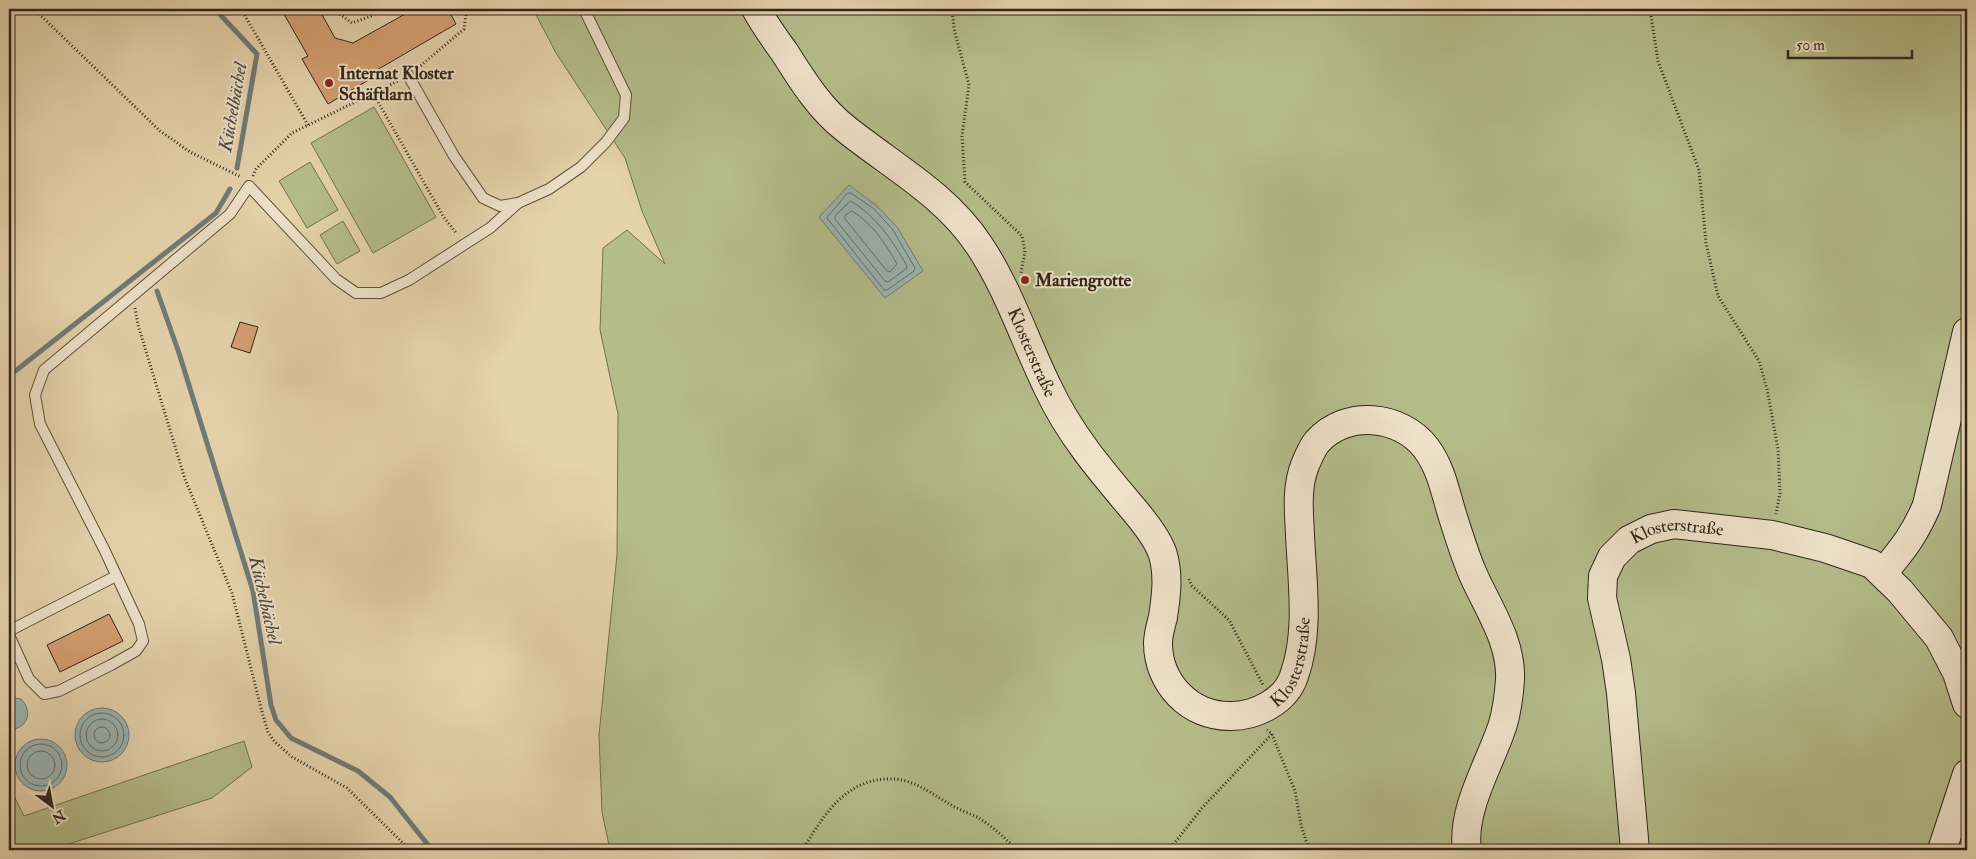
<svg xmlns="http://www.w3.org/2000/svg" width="1976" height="859" font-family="'IM FELL Double Pica',serif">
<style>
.green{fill:#b4bc8a;stroke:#737052}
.water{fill:#9ab5b4;stroke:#707b77}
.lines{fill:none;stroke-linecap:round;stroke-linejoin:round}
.shore{stroke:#666d68;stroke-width:1}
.stream{stroke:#707b77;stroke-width:5}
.building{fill:#d49f73;stroke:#32251b}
.lane-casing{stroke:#5f503f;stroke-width:12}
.secondary-casing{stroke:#32251b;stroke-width:30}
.path{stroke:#32251b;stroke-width:3;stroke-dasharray:1 2.5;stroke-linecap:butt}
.lane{stroke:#eee2c9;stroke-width:10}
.secondary{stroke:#eee2c9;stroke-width:28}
.poi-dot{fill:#8f2418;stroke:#eee2c9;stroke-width:2}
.labels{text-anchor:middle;stroke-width:4;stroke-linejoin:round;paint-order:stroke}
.poi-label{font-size:18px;font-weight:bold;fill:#32251b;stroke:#eee2c9;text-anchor:start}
.street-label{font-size:18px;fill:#32251b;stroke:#eee2c9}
.water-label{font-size:19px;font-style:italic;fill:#4c4941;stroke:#eee2c9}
</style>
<rect width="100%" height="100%" fill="#e5d3ac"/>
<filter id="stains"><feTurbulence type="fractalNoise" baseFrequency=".004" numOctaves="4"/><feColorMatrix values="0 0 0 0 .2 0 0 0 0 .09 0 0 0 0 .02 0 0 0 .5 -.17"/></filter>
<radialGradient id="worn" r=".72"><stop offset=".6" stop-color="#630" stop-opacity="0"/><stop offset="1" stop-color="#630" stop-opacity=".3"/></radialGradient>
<g class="green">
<polygon points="533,9 1967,9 1967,850 610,850 602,812 599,735 617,555 618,414 600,330 603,248 627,230 665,264 642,211 625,158 556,53"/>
<polygon points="374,107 436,217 373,253 311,143"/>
<polygon points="310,162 338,210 307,228 279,181"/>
<polygon points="343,221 360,251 337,264 320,235"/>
<polygon points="244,741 252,767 212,798 50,850 9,850 9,786 24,816"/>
</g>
<g class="water">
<polygon points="849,185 877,206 897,227 923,271 885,298 819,217"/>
<path d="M 9,697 L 21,699 C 34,712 27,729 9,730 Z"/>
<circle cx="102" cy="735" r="27"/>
<circle cx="41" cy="765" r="26"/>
</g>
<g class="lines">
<g class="shore">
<polygon points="848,193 851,193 874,209 893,230 915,268 914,271 887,290 884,290 827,218"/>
<path d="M 851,201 C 877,217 892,240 907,266 L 906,269 L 888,282 L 885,281 L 835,219 L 835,216 Z"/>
<path d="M 852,211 C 873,224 885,243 897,264 L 890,272 L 887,271 L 845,219 L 845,216 Z"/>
<circle cx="102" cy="735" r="22"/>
<circle cx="102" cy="735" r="16"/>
<circle cx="102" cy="735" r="8"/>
<circle cx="41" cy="765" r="21"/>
<circle cx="41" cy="765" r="14"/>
</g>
<g class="stream">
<polyline points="215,9 257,54 237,168"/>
<polyline points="157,291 179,353 253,591 271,705 276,720 291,738 358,771 390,797 432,850"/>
<polyline points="9,376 216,213 230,189"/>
</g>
</g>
<g class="building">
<polygon points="281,9 319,9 335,38 353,43 414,9 448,9 456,24 370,74 372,78 328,104 302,59 308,56"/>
<polygon points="240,322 258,327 250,353 231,347"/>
<polygon points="109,614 123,641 60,672 47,645"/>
</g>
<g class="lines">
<defs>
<g id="lane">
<polyline points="408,75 454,156 483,198 500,206 518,203"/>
<polyline points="9,631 116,576"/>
<polyline points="9,635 29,679 44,694 59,691 111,665 136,651 143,641 139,624 104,549 40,424 35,395 44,370 230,214 249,186 336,279 356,293 381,293 409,280 490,228 518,203 549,189 581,167 606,142 624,118 626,95 584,9"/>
</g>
<g id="secondary">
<path id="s1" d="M 756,9 C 764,24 775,39 785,53 C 802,80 820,109 846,129 C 892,166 945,194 979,245 C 1008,288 1025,341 1048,388 C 1070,435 1102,472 1135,511 C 1145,523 1159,541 1163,555 C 1169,576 1166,597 1163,617 C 1161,625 1158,635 1158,643 C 1158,683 1190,717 1231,716 C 1256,716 1286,701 1294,676 C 1310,632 1302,581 1300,535 C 1299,512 1296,488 1305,465 C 1308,458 1312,448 1317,442 C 1346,409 1401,415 1426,448 C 1441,468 1445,491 1452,514 C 1458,533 1464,553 1472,572 C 1487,607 1512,641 1510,680 C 1509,694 1507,710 1503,724 C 1491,762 1461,809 1467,850"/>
<path d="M 1883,573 C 1903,549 1915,534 1927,505 L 1967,332"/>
<path id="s2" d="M 1635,850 L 1621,693 L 1616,659 L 1602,598 L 1603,576 L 1612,557 L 1629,540 L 1651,529 L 1674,524 L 1772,535 L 1825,548 L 1872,564 L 1900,591 L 1939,638 L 1957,673 L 1967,704"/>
<polyline points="1942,850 1967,774"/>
</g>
</defs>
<use href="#lane" class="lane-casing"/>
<use href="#secondary" class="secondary-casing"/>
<g class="path">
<polyline points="34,9 160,131 190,152 241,177"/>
<polyline points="241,9 308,125"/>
<polyline points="335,9 338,13 352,23 371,16 381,9"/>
<polyline points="952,9 954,29 969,85 962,136 965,182 1022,236 1025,251 1021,273"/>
<polyline points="1650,9 1658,61 1699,170 1706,243 1718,296 1759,361 1767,389 1778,449 1780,493 1776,514"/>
<polyline points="418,68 464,29 466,14 464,9"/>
<polyline points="373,93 443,216 457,234"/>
<polyline points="253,176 256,169 292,133 398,81"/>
<polyline points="135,308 138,325 185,479 232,593 262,712 268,732 274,741 292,757 347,788 410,850"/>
<polyline points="1189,579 1192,586 1229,620 1263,685"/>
<polyline points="1272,734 1295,791 1301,825 1309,850"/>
<path d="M 803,850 C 823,815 847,777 893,779 C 913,779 934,795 951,805 C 961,811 973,814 982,820 C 994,828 1007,840 1017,850"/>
<polyline points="1169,850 1202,808 1272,734 1267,730"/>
</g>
<use href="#lane" class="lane"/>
<use href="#secondary" class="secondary"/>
</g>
<g class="poi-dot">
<circle cx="329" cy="83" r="5"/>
<circle cx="1025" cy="280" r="5"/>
</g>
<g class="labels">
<g class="poi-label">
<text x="339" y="79">Internat Kloster<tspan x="339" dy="21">Schäftlarn</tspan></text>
<text x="1035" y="286">Mariengrotte</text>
</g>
<g class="street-label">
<text dy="6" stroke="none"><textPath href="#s1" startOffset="448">Klosterstraße</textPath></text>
<text dy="6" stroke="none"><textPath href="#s2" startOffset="372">Klosterstraße</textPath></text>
<text dy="6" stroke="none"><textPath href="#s1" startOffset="986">Klosterstraße</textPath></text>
</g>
<g class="water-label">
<text transform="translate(232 107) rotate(-80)" y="7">Küchelbächel</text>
<text transform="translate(266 600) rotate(77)" y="7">Küchelbächel</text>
</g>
</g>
<rect width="1976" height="859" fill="none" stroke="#e5d3ac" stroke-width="30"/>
<rect x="10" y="10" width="1956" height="839" fill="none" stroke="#32251b" stroke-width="2.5"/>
<rect x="15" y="15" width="1946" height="829" fill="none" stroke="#32251b"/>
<g transform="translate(52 806) rotate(148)" stroke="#eee2c9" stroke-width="4" paint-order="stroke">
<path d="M0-4L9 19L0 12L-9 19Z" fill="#32251b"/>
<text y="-8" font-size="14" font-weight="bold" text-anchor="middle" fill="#32251b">N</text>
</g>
<path d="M1788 50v8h124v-8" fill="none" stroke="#32251b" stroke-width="2.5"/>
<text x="1796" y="50" font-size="15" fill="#32251b" stroke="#eee2c9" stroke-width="4" paint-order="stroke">50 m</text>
<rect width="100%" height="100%" filter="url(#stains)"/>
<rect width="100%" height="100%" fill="url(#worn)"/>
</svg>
